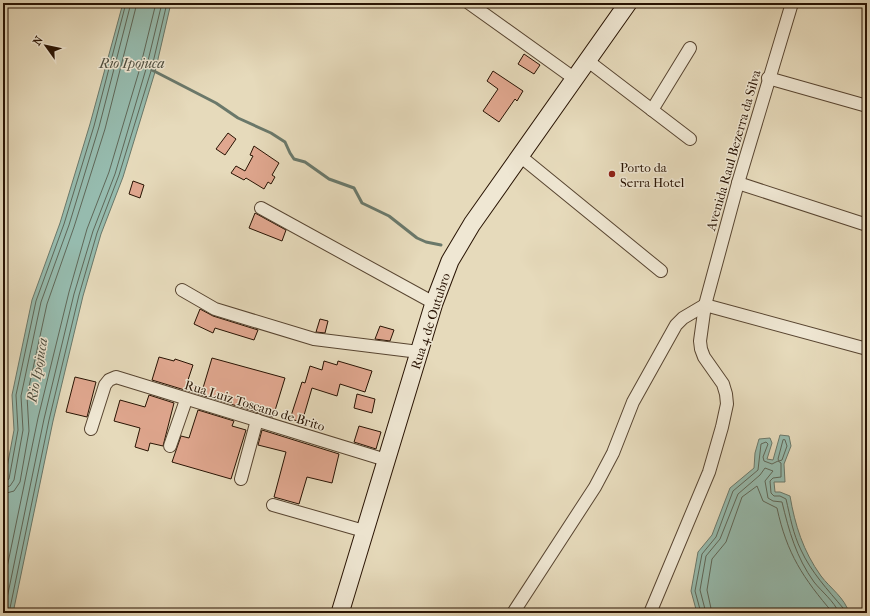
<svg xmlns="http://www.w3.org/2000/svg" width="870" height="616" font-family="'IM FELL French Canon',serif">
<style>
.water{fill:#96bbae;stroke:#6a786a}
.lines{fill:none;stroke-linecap:round;stroke-linejoin:round}
.shore{stroke:#5f6758;stroke-width:1}
.stream{stroke:#6a786a;stroke-width:3}
.building{fill:#e0a78f;stroke:#281303}
.street-casing{stroke:#584531;stroke-width:14}
.secondary-casing{stroke:#281303;stroke-width:19}
.street{stroke:#efe7d3;stroke-width:12}
.secondary{stroke:#efe7d3;stroke-width:17}
.poi-dot{fill:#8f2418;stroke:#efe7d3;stroke-width:1.5}
.labels{text-anchor:middle;stroke-width:3;stroke-linejoin:round;paint-order:stroke}
.street-label{font-size:13px;fill:#281303;stroke:#efe7d3}
.poi-label{font-size:13px;fill:#281303;stroke:#efe7d3;text-anchor:start}
.water-label{font-size:14px;font-style:italic;fill:#4e4e3f;stroke:#efe7d3}
</style>
<rect width="100%" height="100%" fill="#e6dabb"/>
<filter id="stains"><feTurbulence type="fractalNoise" baseFrequency=".005" numOctaves="4"/><feColorMatrix values="0 0 0 0 .2 0 0 0 0 .09 0 0 0 0 .02 0 0 0 .5 -.17"/></filter>
<radialGradient id="worn" r=".72"><stop offset=".6" stop-color="#630" stop-opacity="0"/><stop offset="1" stop-color="#630" stop-opacity=".3"/></radialGradient>
<g class="water">
<polygon points="123,3 171,3 155,72 123,177 101,234 83,296 53,421 13,613 3,613 3,489 14,430 12,395 32,300 60,223 90,124"/>
<path d="M 780,435 L 789,436 L 791,446 L 784,464 L 785,482 L 774,482 L 775,492 L 780,492 L 790,496 C 795,525 803,551 821,576 C 830,588 845,598 849,613 L 697,613 L 691,591 L 698,552 L 712,535 L 730,488 L 754,468 L 755,453 L 759,439 L 770,438 L 772,443 L 767,459 L 773,460 Z"/>
</g>
<g class="lines">
<g class="shore">
<polygon points="785,440 787,446 782,460 779,461 778,459 783,440"/>
<polyline points="3,483 9,479 18,430 16,395 36,301 64,224 94,126 126,3"/>
<polyline points="3,488 10,486 14,480 23,430 21,396 41,302 69,225 99,127 131,3"/>
<polyline points="3,494 14,491 20,482 29,431 27,396 47,304 74,227 105,129 137,3"/>
<polyline points="3,587 38,418 69,292 87,229 109,172 140,68 156,3"/>
<polyline points="4,613 44,419 74,294 93,231 115,174 146,69 162,3"/>
<polyline points="9,613 49,420 79,295 97,233 119,175 151,71 167,3"/>
<path d="M 701,613 L 695,591 L 702,554 L 716,537 L 733,491 L 758,470 L 761,444 L 766,442 L 768,444 L 763,457 L 764,461 L 772,464 L 778,461 L 781,463 L 781,477 L 773,478 L 770,481 L 771,493 L 774,496 L 780,496 L 786,499 C 790,516 793,534 801,550 C 811,572 828,590 843,608 L 845,613"/>
<path d="M 706,613 L 700,590 L 706,556 L 720,539 L 738,494 L 760,475 L 765,468 L 773,471 L 765,481 L 768,498 L 773,501 L 782,502 C 789,531 796,557 814,582 C 822,592 834,601 839,613"/>
<path d="M 712,613 L 707,590 L 712,559 L 726,542 L 742,497 L 757,486 L 763,501 L 777,508 C 787,554 803,578 833,613"/>
</g>
<polyline class="stream" points="152,70 216,103 238,118 271,133 285,142 290,153 294,159 305,162 329,179 354,188 362,203 389,216 417,238 426,242 441,245"/>
</g>
<g class="building">
<polygon points="524,54 540,65 534,74 518,64"/>
<polygon points="493,71 523,91 517,101 515,99 499,122 483,111 498,89 487,81"/>
<polygon points="228,133 236,139 225,155 216,149"/>
<polygon points="254,146 279,163 272,175 275,177 271,184 268,182 264,189 246,178 244,180 231,173 236,166 245,171 253,156 250,155"/>
<polygon points="133,181 144,185 140,198 129,194"/>
<polygon points="255,213 286,230 282,241 249,228"/>
<polygon points="200,309 213,316 258,330 254,340 215,328 213,333 194,324"/>
<polygon points="320,319 328,321 325,333 316,332"/>
<polygon points="380,326 394,330 390,341 375,339"/>
<polygon points="159,357 174,361 175,359 193,365 187,383 203,388 212,358 285,378 273,417 152,380"/>
<polygon points="324,361 337,365 338,361 372,371 365,392 340,384 337,396 312,388 302,422 290,419 302,382 305,383 310,366 322,370"/>
<polygon points="75,377 96,382 87,417 66,412"/>
<polygon points="357,394 375,399 372,413 354,408"/>
<polygon points="149,395 174,403 163,446 150,443 148,451 135,447 140,428 114,421 120,400 145,407"/>
<polygon points="198,410 234,421 232,426 246,430 231,479 172,462 181,436 189,438"/>
<polygon points="359,426 381,432 376,449 354,442"/>
<polygon points="262,430 339,454 332,483 307,477 299,504 274,497 286,452 258,445"/>
</g>
<g class="lines">
<defs>
<g id="street">
<polyline points="469,3 575,79"/>
<polyline points="588,61 690,139"/>
<polyline points="768,78 867,106"/>
<polyline points="652,110 690,48"/>
<polyline points="520,156 661,271"/>
<polyline points="738,183 867,225"/>
<polyline points="261,208 434,303"/>
<polyline points="182,290 215,309 314,339 419,352"/>
<polyline points="705,305 867,349"/>
<polyline points="91,429 105,385 109,380 116,377 386,460"/>
<polyline points="170,446 186,400"/>
<polyline points="241,479 257,420"/>
<polyline points="273,505 364,531"/>
<polyline points="513,613 595,487 613,453 633,402 676,325 683,318 705,305"/>
<polyline points="650,613 709,472 722,427 727,404 726,394 723,384 704,357 701,349 700,341 705,305 738,183 792,3"/>
</g>
<polyline id="secondary" points="340,613 434,303 450,261 472,224 628,3"/>
</defs>
<use href="#street" class="street-casing"/>
<use href="#secondary" class="secondary-casing"/>
<use href="#street" class="street"/>
<use href="#secondary" class="secondary"/>
</g>
<circle class="poi-dot" cx="612" cy="174" r="4"/>
<g class="labels">
<g class="street-label">
<text transform="translate(733 150) rotate(-74)" y="5">Avenida Raul Bezerra da Silva</text>
<text transform="translate(430 321) rotate(-72)" y="5">Rua 4 de Outubro</text>
<text transform="translate(255 405) rotate(17)" y="5">Rua Luiz Toscano de Brito</text>
</g>
<g class="poi-label">
<text x="620" y="172">Porto da<tspan x="620" dy="15">Serra Hotel</tspan></text>
</g>
<g class="water-label">
<text x="132" y="68">Rio Ipojuca</text>
<text transform="translate(37 370) rotate(-80)" y="5">Rio Ipojuca</text>
</g>
</g>
<rect width="870" height="616" fill="none" stroke="#e6dabb" stroke-width="16"/>
<rect x="4" y="4" width="862" height="608" fill="none" stroke="#281303" stroke-width="2"/>
<rect x="8" y="8" width="854" height="600" fill="none" stroke="#281303"/>
<g transform="translate(46 46) rotate(303)" stroke="#efe7d3" stroke-width="3" paint-order="stroke">
<path d="M0-3L7 15L0 10L-7 15Z" fill="#281303"/>
<text y="-6" font-size="11" font-weight="bold" text-anchor="middle" fill="#281303">N</text>
</g>
<rect width="100%" height="100%" filter="url(#stains)"/>
<rect width="100%" height="100%" fill="url(#worn)"/>
</svg>
